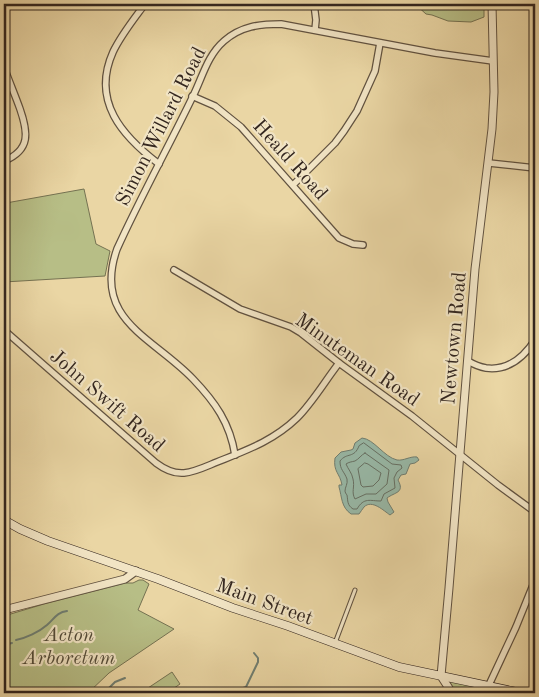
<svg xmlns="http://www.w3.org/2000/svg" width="539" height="697" font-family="'Old Standard TT',serif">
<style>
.green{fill:#b7be86;stroke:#757252}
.water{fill:#98b9a8;stroke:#707e71}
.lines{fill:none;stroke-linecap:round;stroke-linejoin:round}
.shore{stroke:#667064;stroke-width:1}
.stream{stroke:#707e71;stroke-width:2}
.service-casing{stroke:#615240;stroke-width:5}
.minor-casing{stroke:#615240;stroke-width:8}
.tertiary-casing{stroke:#615240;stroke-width:9}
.secondary-casing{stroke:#33261f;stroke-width:9}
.service{stroke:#f1e4c4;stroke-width:3}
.minor{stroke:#f1e4c4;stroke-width:5.5}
.tertiary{stroke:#f1e4c4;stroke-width:7}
.secondary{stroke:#f1e4c4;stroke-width:8}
.labels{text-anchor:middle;stroke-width:4.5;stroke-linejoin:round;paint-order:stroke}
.street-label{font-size:20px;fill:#33261f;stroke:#f1e4c4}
.park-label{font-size:20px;font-style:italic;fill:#544c39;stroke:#f1e4c4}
</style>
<rect width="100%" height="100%" fill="#ead6a4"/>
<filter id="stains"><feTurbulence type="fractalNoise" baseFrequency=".004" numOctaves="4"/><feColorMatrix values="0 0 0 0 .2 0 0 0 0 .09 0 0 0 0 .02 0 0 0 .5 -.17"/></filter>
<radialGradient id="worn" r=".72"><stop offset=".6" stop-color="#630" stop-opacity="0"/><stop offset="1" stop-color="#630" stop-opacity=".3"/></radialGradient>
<g class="green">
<polygon points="415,4 484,4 484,17 471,22 448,21 432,15 426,14"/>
<polygon points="84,189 96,244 110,251 105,276 4,282 4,207 6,203"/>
<polygon points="139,580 143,580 149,584 138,610 174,629 109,673 88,693 4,693 4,616 44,604 126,583 133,583"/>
<polygon points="172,672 180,684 167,693 152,693 148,688"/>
<polygon points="444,679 512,693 456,693"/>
</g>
<path class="water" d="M 362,438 C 374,439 384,457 397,460 C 404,461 410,456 417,457 L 419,460 L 415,463 L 410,464 L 406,474 L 401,475 L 398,480 C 405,493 395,492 387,498 L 388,502 L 394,512 L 390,515 C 384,511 372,499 364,507 C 362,509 361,512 359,514 L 351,514 C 341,507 342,497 339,487 L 339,485 L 342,485 C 340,473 333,472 335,458 L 341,452 L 351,450 L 353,449 L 355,443 Z"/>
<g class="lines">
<g class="shore">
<path d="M 364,443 L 392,464 L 401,465 L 402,468 L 397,472 L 394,478 L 395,488 L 384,494 L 381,501 C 370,501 364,497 357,509 L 353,509 C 347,505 348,501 347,495 C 346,494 345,492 345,491 C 345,487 348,484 347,479 C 344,471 340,470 340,461 C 347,452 354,459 359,446 Z"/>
<path d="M 365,453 L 389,470 L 387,484 L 376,494 L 366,494 L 355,499 C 351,492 355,487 353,479 C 352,473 348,469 346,464 C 349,462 351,462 355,461 C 359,459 361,455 365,453 Z"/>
<polygon points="365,463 368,464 381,473 379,480 373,486 363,487 361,485 358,469"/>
</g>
<g class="stream">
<path d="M 16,640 C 26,638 39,632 47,625 C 54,619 57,612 67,611"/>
<polyline points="8,644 12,643"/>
<polyline points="4,647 6,645"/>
<polyline points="104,693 115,682 125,678"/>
<polyline points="240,693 243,688 246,687 258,662 258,658 254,653"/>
</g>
<defs>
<polyline id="service" points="335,643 355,590"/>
<g id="minor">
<path d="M 145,4 C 134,19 121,35 113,52 C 91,101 122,136 159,164"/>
<polyline points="314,4 316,20 315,30"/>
<path d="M 4,67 C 9,81 15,95 20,109 C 28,132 31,150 4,161"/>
<polyline points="192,96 215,106 241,127 339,238 353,244 363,245"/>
<polyline points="489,163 535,168"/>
<polyline points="293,185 335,143 344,131 357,111 375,71 380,43"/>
<polyline points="174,270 240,309 291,327 301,333 339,363 412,416 498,485 535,512"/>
<path d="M 4,330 L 156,463 C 164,469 173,474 184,473 C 195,472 207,466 217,462 C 247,450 273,441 297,418 C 313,402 325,381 339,363"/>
<path d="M 468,361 C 473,364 480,367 486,368 C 509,371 524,357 535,340"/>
<path d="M 235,455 C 230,423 215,402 193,379 C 153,337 92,320 117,249 C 141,196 169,146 194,94 C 203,75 208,55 224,41 C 241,26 260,24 281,24 L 435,53 L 493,61"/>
<polyline points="488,687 516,627 535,580"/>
</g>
<g id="tertiary">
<polyline points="4,610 125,579 136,571"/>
<polyline points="452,693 441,676 449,588 475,269 492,129 494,92 492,4"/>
</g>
<polyline id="secondary" points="4,520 20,529 48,541 158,579 233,608 288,626 399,667 522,693"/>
</defs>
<use href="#service" class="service-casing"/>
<use href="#minor" class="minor-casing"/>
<use href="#tertiary" class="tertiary-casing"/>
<use href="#secondary" class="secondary-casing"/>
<use href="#service" class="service"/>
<use href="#minor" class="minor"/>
<use href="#tertiary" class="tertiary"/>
<use href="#secondary" class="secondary"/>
</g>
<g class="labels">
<g class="street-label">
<text transform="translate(160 126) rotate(-63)" y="7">Simon Willard Road</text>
<text transform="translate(291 159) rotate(48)" y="7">Heald Road</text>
<text transform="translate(453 338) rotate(-85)" y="7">Newtown Road</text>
<text transform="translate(358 359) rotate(35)" y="7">Minuteman Road</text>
<text transform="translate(108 400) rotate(41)" y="7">John Swift Road</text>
<text transform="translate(265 601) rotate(20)" y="7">Main Street</text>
</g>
<g class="park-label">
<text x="69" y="641">Acton<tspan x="69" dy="23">Arboretum</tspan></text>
</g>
</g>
<rect width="539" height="697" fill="none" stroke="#ead6a4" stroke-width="20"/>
<rect x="5" y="5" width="529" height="687" fill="none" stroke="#33261f" stroke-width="2.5"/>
<rect x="10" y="10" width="519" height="677" fill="none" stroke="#33261f"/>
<rect width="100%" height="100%" filter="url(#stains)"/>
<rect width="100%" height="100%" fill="url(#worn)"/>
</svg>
